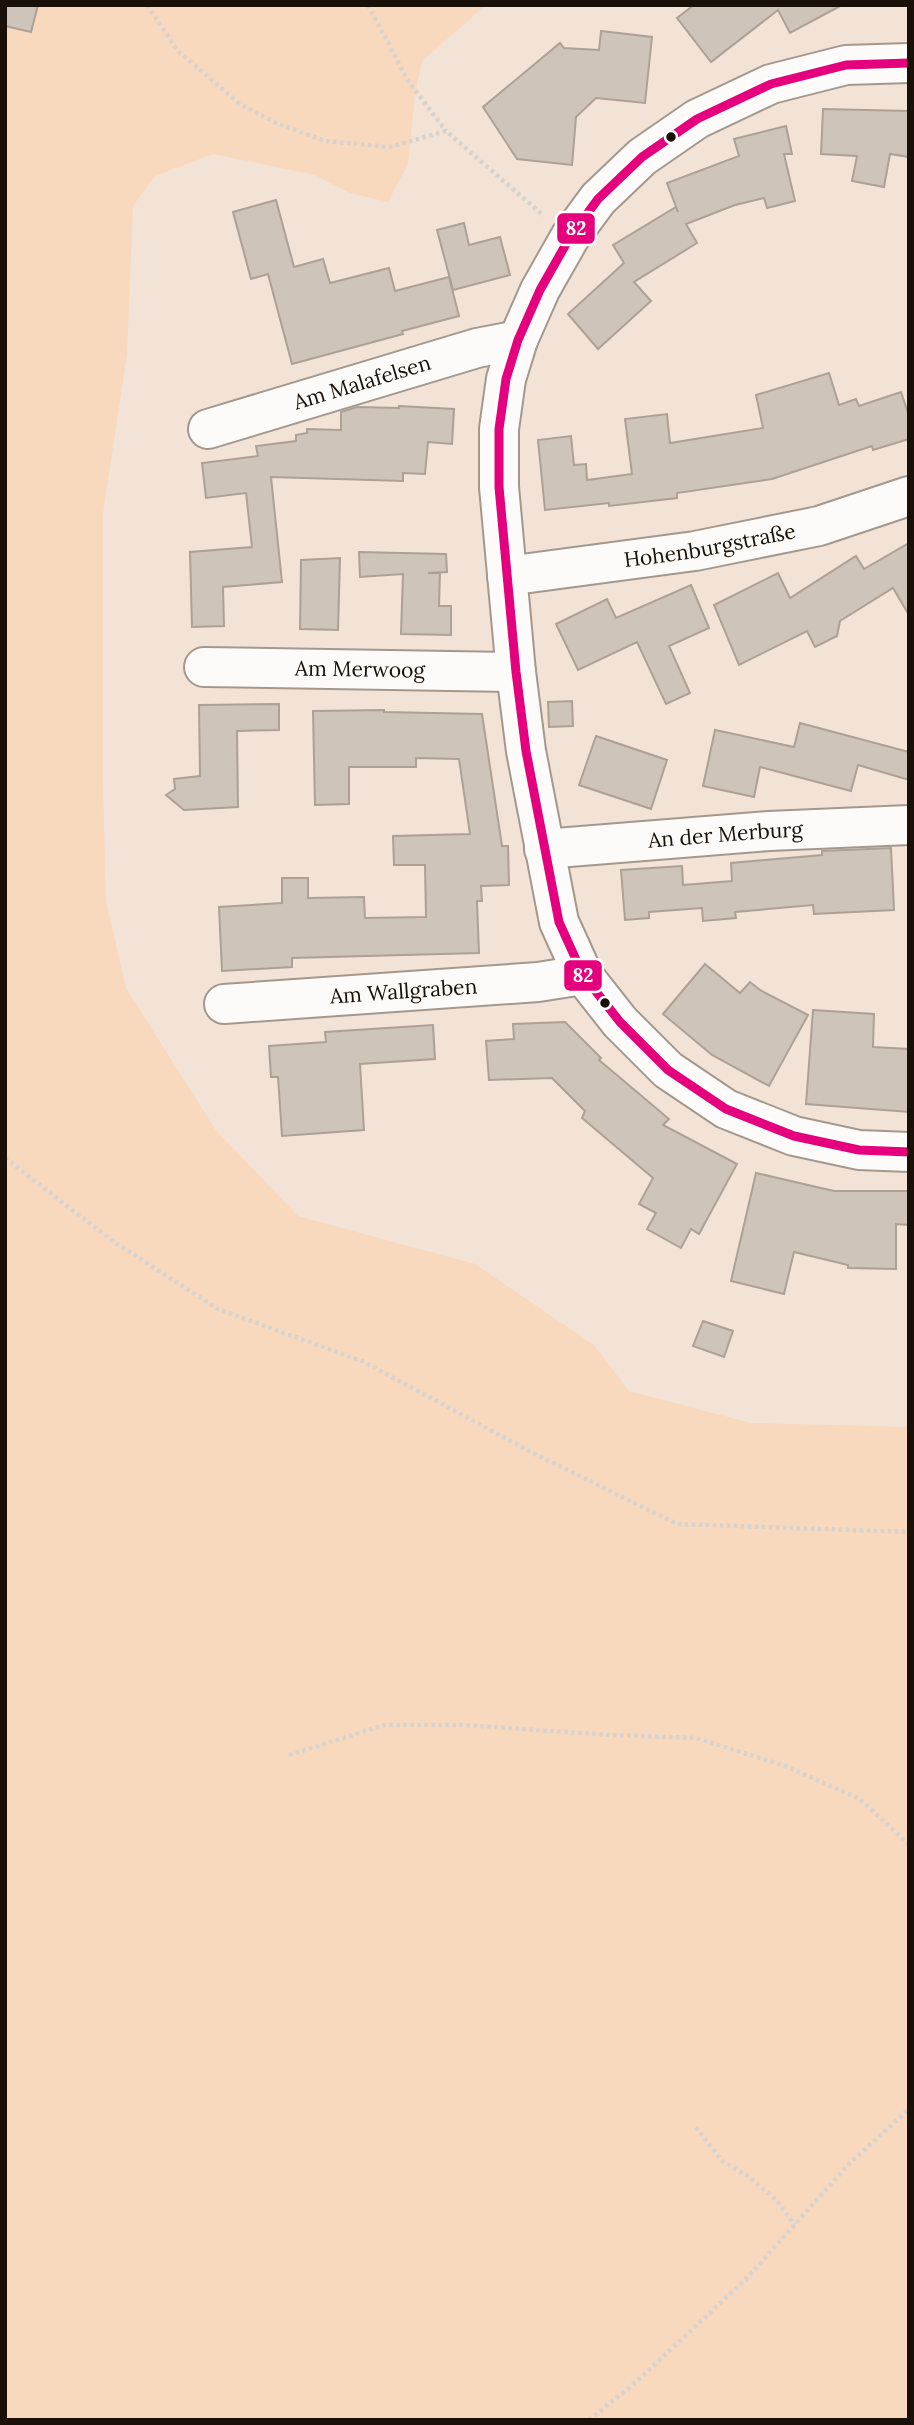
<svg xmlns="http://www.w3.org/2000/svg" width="914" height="2425" font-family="Lora,serif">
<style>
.green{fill:#f8d9be}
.building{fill:#cfc4b9;stroke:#aca097;stroke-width:2}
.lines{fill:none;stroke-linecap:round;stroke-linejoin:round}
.minor-casing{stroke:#a4988e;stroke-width:42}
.path{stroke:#d7d2ce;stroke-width:4.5;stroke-dasharray:3.5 3.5;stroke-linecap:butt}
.minor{stroke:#fdfbf9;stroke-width:38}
.bus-1-casing{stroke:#fff;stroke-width:14}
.bus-1{stroke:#e5007d;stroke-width:9}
.bus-dot{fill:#191007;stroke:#fff;stroke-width:2.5}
.labels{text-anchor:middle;stroke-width:5;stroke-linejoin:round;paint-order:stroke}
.street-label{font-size:21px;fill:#191007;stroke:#fff}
.line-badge{stroke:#fff;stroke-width:2.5}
.badge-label{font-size:19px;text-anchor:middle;font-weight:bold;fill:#fff}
</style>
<rect width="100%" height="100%" fill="#f2e3d6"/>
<polygon class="green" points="5,5 486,5 422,61 415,95 408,164 388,202 350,193 315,175 213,154 155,176 133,206 127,354 103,514 103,784 106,901 126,988 215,1129 298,1216 475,1264 594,1345 629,1391 751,1423 909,1427 909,2420 5,2420"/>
<g class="building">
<polygon points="5,5 38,5 31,32 5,26"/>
<polygon points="694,5 842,5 790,33 778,10 711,62 677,18"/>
<polygon points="601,31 652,37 645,103 596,98 576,117 572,165 517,159 483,107 560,43 564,48 599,50"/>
<polygon points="823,109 909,111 909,157 890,154 884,187 852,181 857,156 821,154"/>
<polygon points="786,126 792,154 784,154 795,201 767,208 764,198 735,205 686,224 697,243 634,282 651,301 598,349 568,314 624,263 613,245 676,207 678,212 667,183 739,156 734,139"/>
<polygon points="276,200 294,267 323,259 330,283 389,268 395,291 449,277 459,316 402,331 403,334 292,364 268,274 251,279 233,212"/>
<polygon points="464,223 469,245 500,237 510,275 453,290 437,230"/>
<polygon points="829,373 839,405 856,399 859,406 901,392 909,416 909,439 873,450 872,446 772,479 677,493 677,498 609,506 609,503 545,510 538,440 571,436 574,465 586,464 587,480 632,474 625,419 667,414 670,443 763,428 756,395"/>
<polygon points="399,406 454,409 452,444 428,442 425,474 403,473 403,481 271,477 282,582 223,587 224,626 192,627 190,552 252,547 246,493 206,498 202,463 258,456 256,446 296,441 296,435 307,433 307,429 341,430 341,412 357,407 399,408"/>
<polygon points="909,543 909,615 893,588 840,621 837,636 815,647 807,631 739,665 714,605 778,573 790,598 856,556 864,569"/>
<polygon points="359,552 446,554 447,572 428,573 440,573 439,606 451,606 451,635 401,634 403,574 360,577"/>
<polygon points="340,558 338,630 300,629 301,560"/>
<polygon points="691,585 709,628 669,646 690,693 666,704 637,642 578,670 556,624 607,599 616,618"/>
<polygon points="572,701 573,726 549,727 548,702"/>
<polygon points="279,704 279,730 237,731 238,807 184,810 166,795 175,789 174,779 200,776 199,705"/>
<polygon points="384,710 384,712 482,714 502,846 508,846 509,885 481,886 482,901 477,901 479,953 292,958 292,967 222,971 219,907 282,903 282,878 308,878 308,898 364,897 365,918 426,917 425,865 394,865 393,836 470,834 459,759 416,758 416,767 349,767 349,804 315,805 313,711"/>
<polygon points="800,723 909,752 909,780 858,765 851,791 760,767 754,797 703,786 715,730 794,747"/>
<polygon points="596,736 667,760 651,809 579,785"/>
<polygon points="891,848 894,910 814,914 813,905 735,912 736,918 703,921 702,908 649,912 649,918 625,920 621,870 682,866 683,885 732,881 731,863 822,855 822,851"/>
<polygon points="705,964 740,993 750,982 760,990 808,1015 769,1086 712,1055 663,1014"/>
<polygon points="813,1010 874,1014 873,1047 909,1049 909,1112 806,1104"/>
<polygon points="565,1022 601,1058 599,1060 669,1119 663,1125 737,1164 699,1234 691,1229 681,1248 647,1229 656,1213 639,1204 653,1178 582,1118 585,1111 552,1078 489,1080 486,1041 514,1039 513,1024"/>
<polygon points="433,1025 435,1059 360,1064 364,1130 282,1136 278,1077 271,1077 269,1046 326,1042 325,1032"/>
<polygon points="756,1173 834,1191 909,1191 909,1225 896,1224 896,1269 848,1268 848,1265 794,1252 784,1294 731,1281"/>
<polygon points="703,1321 733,1331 724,1357 693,1346"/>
</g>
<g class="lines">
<defs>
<g id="minor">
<polyline points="909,63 846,65 771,84 697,119 642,157 598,199 570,237 540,290 518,340 506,379 499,429 499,487 516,672 526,751 559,922 583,975 620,1022 668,1070 726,1109 794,1136 859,1150 909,1152"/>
<path id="s1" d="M 208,429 L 477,348 L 518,340"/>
<path id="s2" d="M 507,576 L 695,551 L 819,526 L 909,496"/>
<path id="s3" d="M 204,667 L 516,672"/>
<path id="s4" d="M 544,849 L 769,831 L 909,825"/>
<path id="s5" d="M 224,1004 L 538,982 L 583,975"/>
</g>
</defs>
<use href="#minor" class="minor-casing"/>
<g class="path">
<polyline points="147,5 178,51 240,104 274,122 325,141 390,147 446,131 544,216"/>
<polyline points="368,5 408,81 446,131"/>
<polyline points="5,1158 114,1242 218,1309 362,1361 535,1454 677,1524 909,1532"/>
<polyline points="289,1755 385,1725 464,1725 610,1735 696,1738 785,1766 860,1799 909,1845"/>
<polyline points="696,2127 722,2161 751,2178 778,2202 795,2225"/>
<polyline points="589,2420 636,2382 747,2278 849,2164 909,2109"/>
</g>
<use href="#minor" class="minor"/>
<defs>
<polyline id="bus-1" points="909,63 846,65 771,84 697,119 642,157 598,199 570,237 540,290 518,340 506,379 499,429 499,487 516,672 526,751 559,922 583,975 620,1022 668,1070 726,1109 794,1136 859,1150 909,1152"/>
</defs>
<use href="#bus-1" class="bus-1-casing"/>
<use href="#bus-1" class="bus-1"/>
</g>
<g class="bus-dot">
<circle cx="671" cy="137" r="6"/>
<circle cx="605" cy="1003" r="6"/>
</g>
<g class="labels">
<g class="street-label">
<text dy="7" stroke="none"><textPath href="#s1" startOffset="161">Am Malafelsen</textPath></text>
<text dy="7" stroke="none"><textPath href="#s2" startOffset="205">Hohenburgstraße</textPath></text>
<text dy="7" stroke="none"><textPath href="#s3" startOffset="156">Am Merwoog</textPath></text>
<text dy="7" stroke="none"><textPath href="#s4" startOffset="182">An der Merburg</textPath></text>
<text dy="7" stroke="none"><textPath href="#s5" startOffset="180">Am Wallgraben</textPath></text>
</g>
</g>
<g class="line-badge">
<rect x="556" y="212" width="40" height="33" rx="7" fill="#e5007d"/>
<rect x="563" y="959" width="40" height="33" rx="7" fill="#e5007d"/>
</g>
<g class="badge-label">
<text x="576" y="235">82</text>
<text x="583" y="982">82</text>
</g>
<rect width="914" height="2425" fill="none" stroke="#191007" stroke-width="14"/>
</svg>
